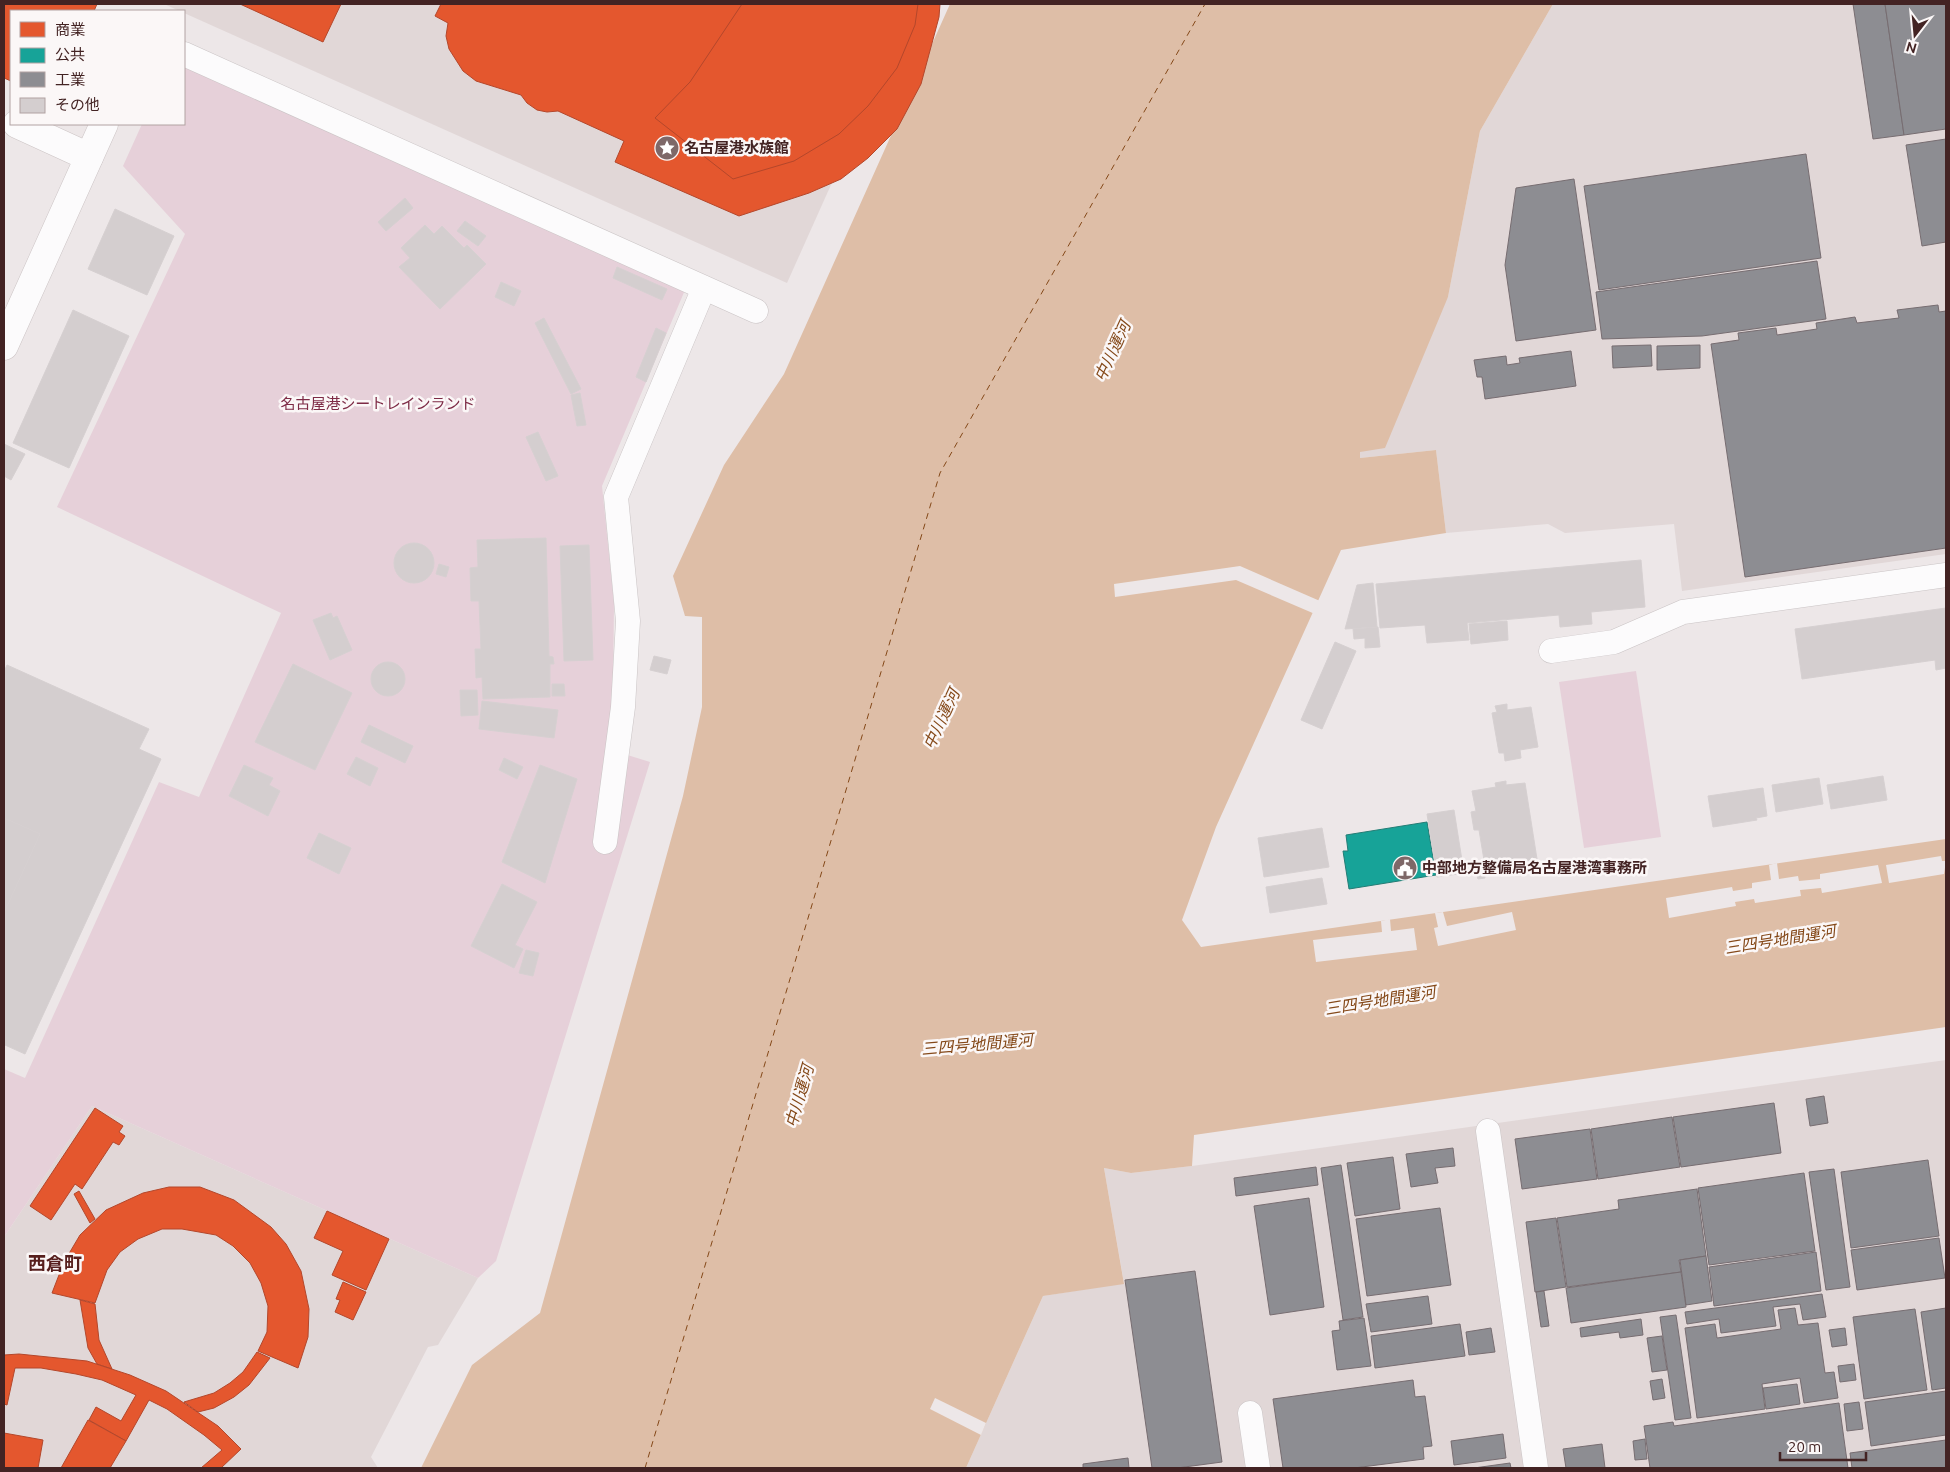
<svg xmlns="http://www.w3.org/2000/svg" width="1950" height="1472" font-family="Ubuntu,'Noto Sans JP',sans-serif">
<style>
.built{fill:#e1d7d7}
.green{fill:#e6d0d9}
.water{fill:#debea7}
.pier{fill:#ede7e8}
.shops{fill:#e4572e;stroke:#b4472b}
.public{fill:#17a398;stroke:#247d75}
.industry{fill:#8d8d92;stroke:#776d71}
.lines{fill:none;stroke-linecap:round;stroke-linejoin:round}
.ferry{stroke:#844818;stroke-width:1;stroke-dasharray:6 5;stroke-linecap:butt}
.building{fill:#d4cecf;stroke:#d6d0d1}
.street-casing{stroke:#cac4c5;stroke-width:25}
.secondary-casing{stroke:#ccc4c5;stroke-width:29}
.street{stroke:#fcfbfc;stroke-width:24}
.secondary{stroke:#fcfbfc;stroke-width:28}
.labels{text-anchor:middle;stroke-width:5;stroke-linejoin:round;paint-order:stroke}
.poi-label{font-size:15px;font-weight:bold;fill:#432323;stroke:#fbf7f7;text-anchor:start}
.park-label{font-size:15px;fill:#7d2a45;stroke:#fbf7f7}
.water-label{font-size:16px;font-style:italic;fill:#844818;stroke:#fbf7f7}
.quarter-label{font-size:18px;font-weight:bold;fill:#571f1d;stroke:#fbf7f7}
</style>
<rect width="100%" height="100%" fill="#ede7e8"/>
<g class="built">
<polygon points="164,4 912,4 787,283"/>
<polygon points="1553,4 1946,4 1946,554 1682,591 1674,524 1565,533 1548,524 1446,533 1436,450 1360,458 1360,452 1448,297 1480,131"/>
<polygon points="1946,1060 1946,1468 966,1468 1043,1296 1124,1283 1104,1168 1131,1173 1192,1166"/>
<polygon points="92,1106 478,1278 438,1345 428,1347 371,1457 378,1468 4,1468 4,1237"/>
</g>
<g class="green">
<polygon points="184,65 685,290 602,486 614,603 613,686 621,753 650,762 496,1261 478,1278 92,1106 4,1237 4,1069 25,1078 159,782 199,797 281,613 57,507 185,234 123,166 142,124 184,124"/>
<polygon points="1636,671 1661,837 1584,848 1559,682"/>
</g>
<polygon class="water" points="950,4 1553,4 1480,131 1448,297 1385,448 1360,452 1360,458 1436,450 1446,533 1341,550 1216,827 1182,920 1201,947 1946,839 1946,1027 1194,1135 1192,1166 1131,1173 1104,1168 1124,1284 1043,1296 966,1468 421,1468 472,1365 540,1313 683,796 702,707 702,617 685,616 673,576 724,465 784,374"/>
<g class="pier">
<polygon points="1240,566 1320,601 1315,614 1236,580 1115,597 1114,584"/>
<polygon points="1941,856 1942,861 1946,861 1944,874 1889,883 1886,865"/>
<polygon points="1777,863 1779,879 1798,876 1799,881 1820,879 1820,874 1878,865 1882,883 1822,893 1821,888 1800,890 1801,896 1755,903 1754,899 1735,902 1736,906 1669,918 1666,898 1732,887 1733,891 1752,888 1752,883 1771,880 1769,865"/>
<polygon points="1443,912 1447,926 1512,912 1516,930 1438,946 1434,928 1438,927 1435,913"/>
<polygon points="1390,919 1391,931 1414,928 1417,950 1316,962 1313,940 1382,932 1381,921"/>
<polygon points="935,1398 986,1423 981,1435 930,1409"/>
</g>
<g class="shops">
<polygon points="4,4 97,4 94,11 11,11 11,81 4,78"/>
<polygon points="240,4 341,4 323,42"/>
<polygon points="441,4 940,4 939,17 921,84 897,129 868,158 841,179 809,193 739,216 615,162 624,141 558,111 547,112 537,110 527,103 521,95 476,81 463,71 449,49 446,36 448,23 435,16"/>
<polygon points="742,4 918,4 915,25 897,68 868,106 839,134 794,161 733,179 655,118 690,82"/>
<polygon points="95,1108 123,1126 119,1132 125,1136 119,1145 113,1142 82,1189 75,1184 51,1220 30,1206"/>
<polygon points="169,1187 200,1187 234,1200 271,1227 286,1244 301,1271 309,1309 308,1337 298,1368 258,1351 267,1332 268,1306 261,1283 250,1263 233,1246 216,1235 182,1229 162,1229 138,1239 120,1252 107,1270 95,1303 52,1293 64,1262 80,1235 106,1210 143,1193"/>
<polygon points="79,1191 95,1219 90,1223 74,1194"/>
<polygon points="327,1211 389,1239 366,1290 332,1275 343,1251 314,1238"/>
<polygon points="343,1282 366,1292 353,1320 335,1312 340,1300 336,1299"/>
<polygon points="80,1300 95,1304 99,1340 112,1369 97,1364 88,1348"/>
<polygon points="257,1352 270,1358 249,1385 234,1397 214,1408 198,1412 184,1402 214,1393 230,1383 243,1372"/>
<polygon points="19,1354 87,1361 130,1375 166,1391 218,1426 241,1449 221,1468 201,1468 222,1450 204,1435 167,1409 149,1400 126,1441 89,1420 96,1407 121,1421 136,1395 102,1380 76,1374 41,1368 15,1368 7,1405 4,1404 4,1355"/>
<polygon points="88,1420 126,1441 110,1468 61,1468"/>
<polygon points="4,1433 43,1440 38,1468 4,1468"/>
</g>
<polygon class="public" points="1427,822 1436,875 1349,889 1343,851 1348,851 1346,835"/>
<g class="industry">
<polygon points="1853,4 1885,4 1904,135 1873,139"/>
<polygon points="1885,4 1946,4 1946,129 1904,135"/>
<polygon points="1946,139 1946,242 1922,246 1906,145"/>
<polygon points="1806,154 1821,258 1599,290 1584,186"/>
<polygon points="1574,179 1596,330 1516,341 1505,265 1516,188"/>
<polygon points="1817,261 1826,319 1702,336 1602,339 1596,292"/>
<polygon points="1938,305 1939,312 1946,311 1946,548 1745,577 1711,344 1739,340 1738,333 1776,328 1777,335 1817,329 1816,323 1855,317 1857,323 1899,318 1897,310"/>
<polygon points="1651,345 1652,366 1613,368 1612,346"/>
<polygon points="1700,345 1700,368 1657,370 1657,346"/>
<polygon points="1571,351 1576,386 1485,399 1482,377 1477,377 1474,360 1506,356 1507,365 1520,363 1519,358"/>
<polygon points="1824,1096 1828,1123 1810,1126 1806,1099"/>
<polygon points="1774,1103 1781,1153 1681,1167 1673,1117"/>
<polygon points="1672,1117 1680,1167 1598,1179 1591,1129"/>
<polygon points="1590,1129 1597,1179 1522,1189 1515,1139"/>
<polygon points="1453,1148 1455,1166 1435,1168 1438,1183 1411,1187 1406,1154"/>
<polygon points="1393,1157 1400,1209 1355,1216 1347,1163"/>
<polygon points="1928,1160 1939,1236 1851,1248 1841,1172"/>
<polygon points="1341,1165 1363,1317 1343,1320 1321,1168"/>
<polygon points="1316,1167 1318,1185 1236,1196 1234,1178"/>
<polygon points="1834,1169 1850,1287 1826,1290 1809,1172"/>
<polygon points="1804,1173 1815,1251 1709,1265 1698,1188"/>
<polygon points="1697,1189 1706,1256 1679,1260 1681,1272 1567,1287 1557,1218 1619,1209 1618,1200"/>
<polygon points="1309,1198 1324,1307 1270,1315 1254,1206"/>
<polygon points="1440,1208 1451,1285 1367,1296 1356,1219"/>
<polygon points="1556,1218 1566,1287 1535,1292 1526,1222"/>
<polygon points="1939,1238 1945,1278 1857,1290 1851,1250"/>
<polygon points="1816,1252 1821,1291 1714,1306 1709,1267"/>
<polygon points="1706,1256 1712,1301 1686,1305 1680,1260"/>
<polygon points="1195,1271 1222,1462 1177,1468 1152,1468 1125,1280"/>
<polygon points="1681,1272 1686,1307 1571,1323 1566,1288"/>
<polygon points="1544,1291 1549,1326 1541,1327 1536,1292"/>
<polygon points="1822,1294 1826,1317 1803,1320 1800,1304 1773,1307 1776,1326 1721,1333 1719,1319 1687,1324 1685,1312"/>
<polygon points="1428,1296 1432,1324 1371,1332 1366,1304"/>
<polygon points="1795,1308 1798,1325 1818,1323 1825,1373 1834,1372 1838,1398 1804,1403 1800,1378 1762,1384 1765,1409 1697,1418 1685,1328 1715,1324 1717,1338 1781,1329 1778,1310"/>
<polygon points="1946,1308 1946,1388 1932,1390 1921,1312"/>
<polygon points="1915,1309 1927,1390 1864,1399 1853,1317"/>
<polygon points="1676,1315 1691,1418 1675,1420 1660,1317"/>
<polygon points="1364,1318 1371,1366 1337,1370 1332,1331 1340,1330 1339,1321"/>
<polygon points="1641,1319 1643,1335 1620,1338 1619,1332 1581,1337 1580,1328"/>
<polygon points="1460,1324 1465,1356 1375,1368 1371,1336"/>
<polygon points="1491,1328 1495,1352 1469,1355 1466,1332"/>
<polygon points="1845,1328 1847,1345 1832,1347 1829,1330"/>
<polygon points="1662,1336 1667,1370 1652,1372 1647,1338"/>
<polygon points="1854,1364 1856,1380 1840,1382 1838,1366"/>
<polygon points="1662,1379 1665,1398 1653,1400 1650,1381"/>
<polygon points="1413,1380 1415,1397 1425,1396 1432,1446 1423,1447 1424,1459 1354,1468 1283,1468 1273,1399"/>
<polygon points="1797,1384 1800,1404 1766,1409 1763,1388"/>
<polygon points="1946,1391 1946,1435 1871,1446 1865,1402"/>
<polygon points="1859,1402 1863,1429 1847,1431 1844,1404"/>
<polygon points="1839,1403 1848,1468 1650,1468 1644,1426 1673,1422 1674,1426"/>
<polygon points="1503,1434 1506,1458 1454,1465 1451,1441"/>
<polygon points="1645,1439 1647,1459 1635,1460 1633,1441"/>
<polygon points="1946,1440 1946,1468 1852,1468 1850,1453"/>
<polygon points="1602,1444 1605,1468 1566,1468 1563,1449"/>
<polygon points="1128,1458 1129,1468 1083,1468 1083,1464"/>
<polygon points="1510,1463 1511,1468 1474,1468"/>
</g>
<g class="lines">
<polyline class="ferry" points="645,1468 940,473 1205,4"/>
</g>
<g class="building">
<polygon points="405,198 413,208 386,231 378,222"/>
<polygon points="115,209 174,236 147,295 88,269"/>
<polygon points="465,221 486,236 478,246 457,231"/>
<polygon points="425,225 434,234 442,226 464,248 467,245 486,264 440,309 399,267 410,258 401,248"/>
<polygon points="617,267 667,289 662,300 613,278"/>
<polygon points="501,282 521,291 514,306 495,297"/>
<polygon points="73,310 129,336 69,468 13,443"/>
<polygon points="544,318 581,389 571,394 535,323"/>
<polygon points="656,328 666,333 646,382 636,377"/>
<polygon points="580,393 586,425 577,426 571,395"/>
<polygon points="538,432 558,476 546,481 526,437"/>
<polygon points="4,444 25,454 11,480 4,476"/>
<polygon points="546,538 549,656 553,657 554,664 550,664 550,697 483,699 482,677 476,678 475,649 481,649 479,601 471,601 470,568 478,567 477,540"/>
<circle cx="414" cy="563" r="20"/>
<polygon points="589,545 593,660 564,661 560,546"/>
<polygon points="1641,560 1645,607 1591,612 1592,624 1560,627 1559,615 1467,623 1469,640 1427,643 1425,625 1380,628 1376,584"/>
<polygon points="439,564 449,567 446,577 436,574"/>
<polygon points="1373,583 1377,627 1345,629 1357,585"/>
<polygon points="1946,608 1946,668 1936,670 1935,660 1802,679 1795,629"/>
<polygon points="331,613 333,618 337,616 352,650 330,660 313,620"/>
<polygon points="1507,621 1508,640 1471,644 1469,624"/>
<polygon points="1378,627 1380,647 1365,648 1365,638 1354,639 1353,629"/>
<polygon points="1335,642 1356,651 1322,729 1301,720"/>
<polygon points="654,656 671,660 667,674 650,670"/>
<circle cx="388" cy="679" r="17"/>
<polygon points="293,664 352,693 315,770 255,742"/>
<polygon points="7,665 149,729 139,749 161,759 25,1054 5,1045 4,1048 4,913 40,834 4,818 4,672"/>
<polygon points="552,684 564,684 565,696 552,696"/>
<polygon points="460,690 477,690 478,715 461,716"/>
<polygon points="482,701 558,710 554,738 479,729"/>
<polygon points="1507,704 1507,710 1531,707 1538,747 1520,750 1521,758 1505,761 1504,753 1499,753 1492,713 1497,712 1495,706"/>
<polygon points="369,725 413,746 405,763 361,742"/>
<polygon points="356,757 378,768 370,786 347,774"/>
<polygon points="504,758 523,767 517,779 499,770"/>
<polygon points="244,765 273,778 269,785 280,791 268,816 229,796"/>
<polygon points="540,765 577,779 545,883 502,862"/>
<polygon points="1883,776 1887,800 1831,809 1827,785"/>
<polygon points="1819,778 1823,804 1776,812 1772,785"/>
<polygon points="1506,781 1506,785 1525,783 1537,859 1499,865 1500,870 1486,872 1479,830 1474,830 1471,812 1476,811 1472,791 1496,787 1495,783"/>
<polygon points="1763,788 1767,816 1756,818 1757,820 1713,827 1708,796"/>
<polygon points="1454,810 1464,873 1437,877 1427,814"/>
<polygon points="4,818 40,834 4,913"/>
<polygon points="1322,828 1329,867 1264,877 1258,838"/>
<polygon points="319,833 351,848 339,874 307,858"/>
<polygon points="1484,871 1485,878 1478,879 1476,872"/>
<polygon points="1322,878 1327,904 1270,913 1266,887"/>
<polygon points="502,884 537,902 515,945 523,949 514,968 471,946"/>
<polygon points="526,950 539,953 533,976 519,973"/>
</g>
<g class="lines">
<defs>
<g id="street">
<polyline points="184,54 756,311"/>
<polyline points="1551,651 1614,642 1683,612 1946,575"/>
<polyline points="605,842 623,707 628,621 616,497 704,288"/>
<polyline points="1488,1131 1536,1468"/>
<polyline points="1250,1413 1258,1468"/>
</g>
<g id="secondary">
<polyline points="17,124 89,157"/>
<polyline points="4,346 104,124"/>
</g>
</defs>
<use href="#street" class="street-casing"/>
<use href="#secondary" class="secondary-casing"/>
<use href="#street" class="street"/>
<use href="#secondary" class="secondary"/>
</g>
<defs>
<symbol id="sight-disc" viewBox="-11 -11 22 22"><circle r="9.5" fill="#7e6868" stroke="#fbf7f7"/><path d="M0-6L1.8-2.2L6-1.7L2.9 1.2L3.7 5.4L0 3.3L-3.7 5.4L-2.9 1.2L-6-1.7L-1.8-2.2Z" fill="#fff"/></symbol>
<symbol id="civic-disc" viewBox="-11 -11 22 22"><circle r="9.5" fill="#7e6868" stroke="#fbf7f7"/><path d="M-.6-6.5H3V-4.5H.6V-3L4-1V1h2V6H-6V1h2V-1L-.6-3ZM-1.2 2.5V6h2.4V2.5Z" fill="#fff"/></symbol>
</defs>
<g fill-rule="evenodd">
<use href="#sight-disc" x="653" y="134" width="28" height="28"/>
<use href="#civic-disc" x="1391" y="854" width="28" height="28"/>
</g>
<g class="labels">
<g class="poi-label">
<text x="684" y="153">名古屋港水族館</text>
<text x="1422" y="873">中部地方整備局名古屋港湾事務所</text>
</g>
<g class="park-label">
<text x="378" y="409">名古屋港シートレインランド</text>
</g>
<g class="water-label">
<text transform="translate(1112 351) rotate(-65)" y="6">中川運河</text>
<text transform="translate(941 719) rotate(-65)" y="6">中川運河</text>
<text transform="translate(1780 939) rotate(-9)" y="6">三四号地間運河</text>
<text transform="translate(1380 1000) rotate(-9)" y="6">三四号地間運河</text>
<text transform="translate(977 1044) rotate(-5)" y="6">三四号地間運河</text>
<text transform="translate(799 1096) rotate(-74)" y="6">中川運河</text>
</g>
<g class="quarter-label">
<text x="55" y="1270">西倉町</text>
</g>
</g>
<rect width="1950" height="1472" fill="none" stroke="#432323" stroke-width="10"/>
<rect x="10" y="10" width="175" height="115" fill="#fbf7f7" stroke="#b1a2a2"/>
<rect x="20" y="22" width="25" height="15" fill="#e4572e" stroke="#b1a2a2"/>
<text x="55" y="35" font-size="15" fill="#432323">商業</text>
<rect x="20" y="48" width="25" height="15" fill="#17a398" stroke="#b1a2a2"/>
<text x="55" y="60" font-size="15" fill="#432323">公共</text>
<rect x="20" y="72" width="25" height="15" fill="#8d8d92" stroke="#b1a2a2"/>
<text x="55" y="85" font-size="15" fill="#432323">工業</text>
<rect x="20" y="98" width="25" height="15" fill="#d4cecf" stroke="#b1a2a2"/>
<text x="55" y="110" font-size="15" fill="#432323">その他</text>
<g transform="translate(1915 35) rotate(196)" stroke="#fbf7f7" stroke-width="4" paint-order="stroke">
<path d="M0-4L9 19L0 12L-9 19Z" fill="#432323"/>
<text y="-8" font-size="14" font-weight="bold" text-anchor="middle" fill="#432323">N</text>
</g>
<path d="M1780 1452v8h86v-8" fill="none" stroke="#432323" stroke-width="2.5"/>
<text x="1788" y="1452" font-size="15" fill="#432323" stroke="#fbf7f7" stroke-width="4" paint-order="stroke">20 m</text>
</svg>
